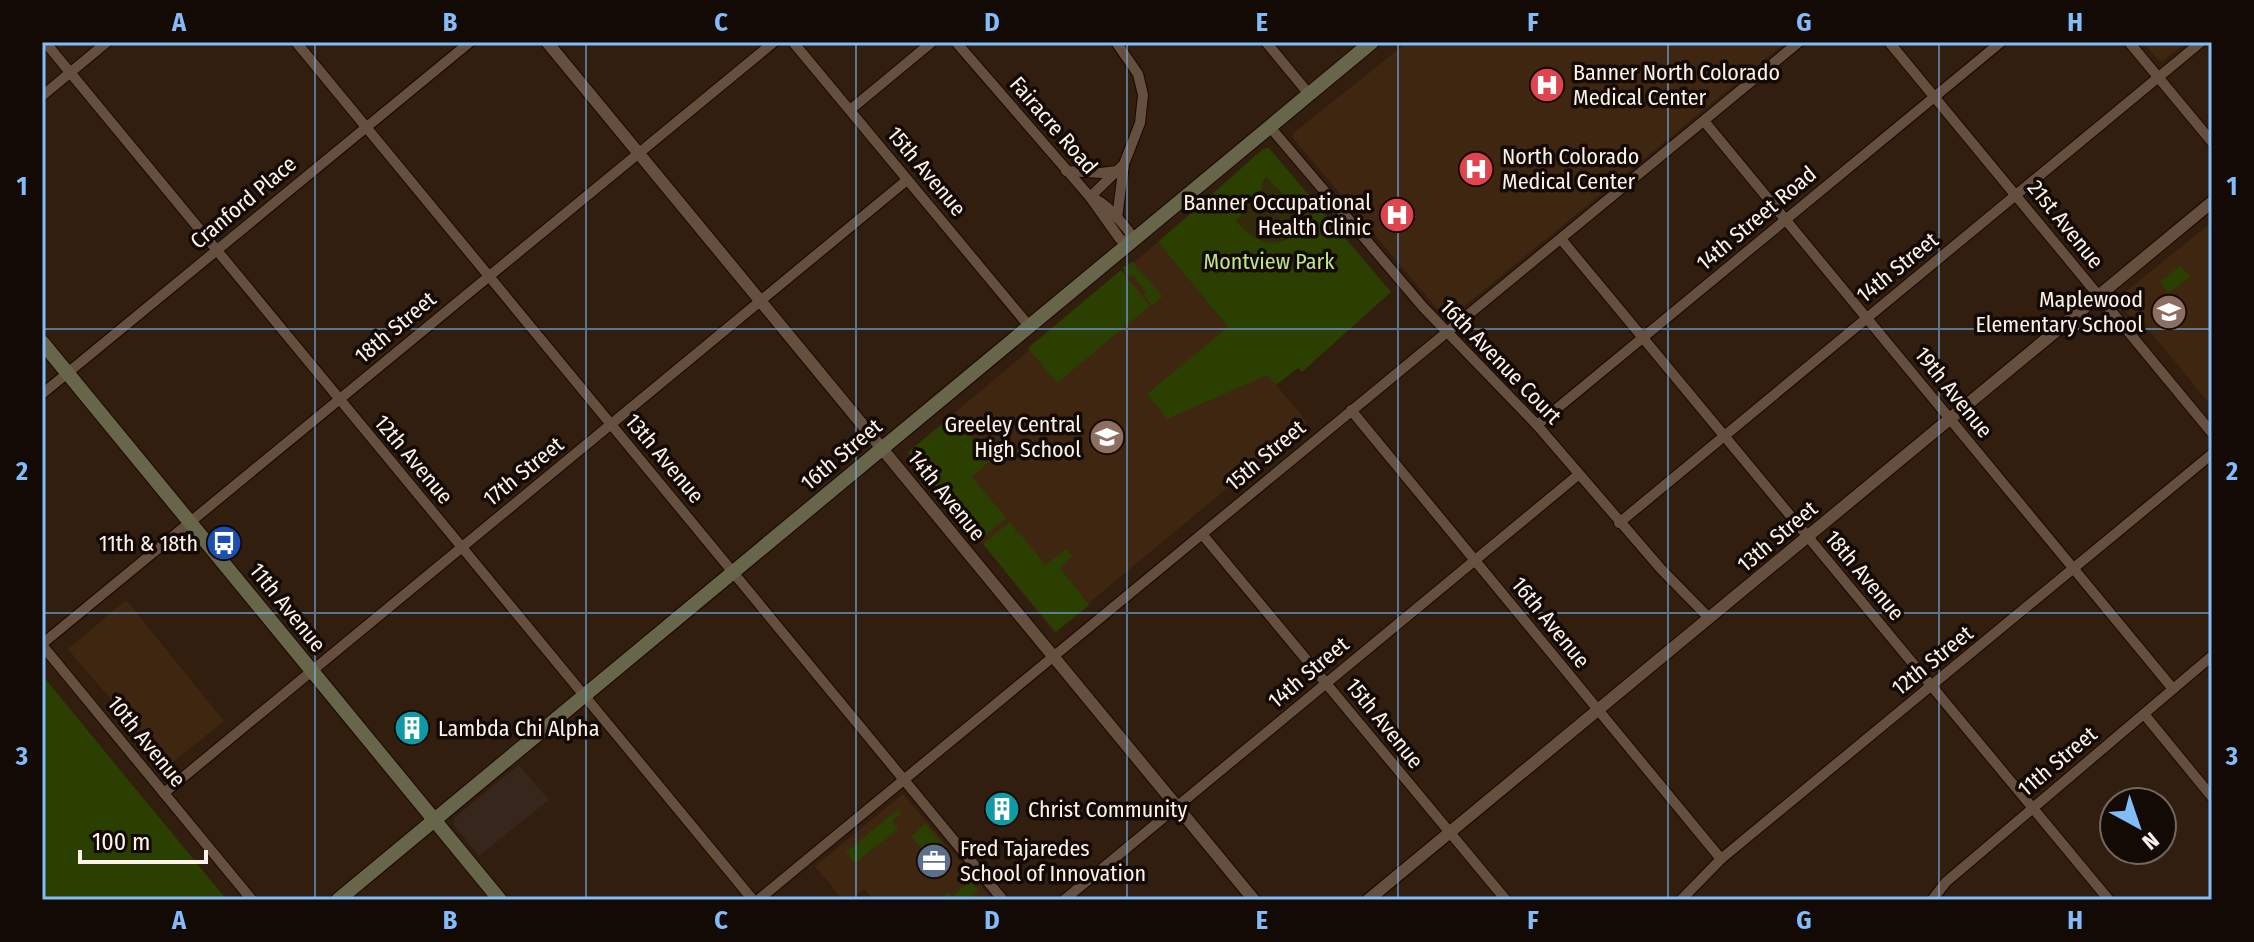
<svg xmlns="http://www.w3.org/2000/svg" width="2254" height="942" font-family="'Fira Sans Condensed',sans-serif">
<style>
.commercial{fill:#36261c}
.built{fill:#3f2611}
.green{fill:#2a3f00}
.sand{fill:#322a09}
.lines{fill:none;stroke-linecap:round;stroke-linejoin:round}
.minor-casing{stroke:#180800;stroke-width:12}
.tertiary-casing{stroke:#180800;stroke-width:14}
.secondary-casing{stroke:#180800;stroke-width:16}
.minor{stroke:#654f3e;stroke-width:10}
.tertiary{stroke:#654f3e;stroke-width:12}
.secondary{stroke:#67664b;stroke-width:14}
.grid{fill:none;stroke:#82bcfa;stroke-width:2;stroke-opacity:0.55}
.labels{text-anchor:middle;stroke-width:7;stroke-linejoin:round;paint-order:stroke}
.poi-label{font-size:22px;fill:#fdf3ea;stroke:#130a05;text-anchor:start}
.street-label{font-size:22px;fill:#fdf3ea;stroke:#130a05}
.park-label{font-size:22px;fill:#bfe58a;stroke:#130a05}
.neatline{fill:none;stroke:#82bcfa;stroke-width:3}
.grid-label{font-size:26px;text-anchor:middle;font-weight:bold;fill:#82bcfa}
</style>
<rect width="100%" height="100%" fill="#311e0e"/>
<polygon class="commercial" points="519,765 549,800 479,856 454,825 454,818"/>
<g class="built">
<polygon points="1408,42 1786,42 1450,318 1445,318 1293,138 1293,133"/>
<polygon points="2143,42 2186,42 2163,61 2158,60"/>
<polygon points="2212,222 2212,407 2140,319 2132,319 2120,305 2119,297"/>
<polygon points="1158,242 1307,422 1054,632 908,452"/>
<polygon points="126,600 224,721 168,766 68,649"/>
<polygon points="903,794 993,900 874,900 864,889 849,900 843,900 815,866"/>
</g>
<g class="green">
<polygon points="1269,148 1391,292 1302,372 1298,368 1276,385 1267,375 1167,419 1147,394 1228,327 1158,242 1263,149"/>
<polygon points="1132,262 1161,294 1162,297 1152,305 1144,295 1146,292 1133,275 1130,277 1122,268"/>
<polygon points="2181,265 2190,277 2169,293 2160,282"/>
<polygon points="1121,270 1150,306 1057,383 1028,348"/>
<polygon points="953,416 990,461 972,477 1006,518 980,540 908,452"/>
<polygon points="1010,522 1017,531 1013,535 1019,532 1045,565 1066,549 1072,556 1060,568 1089,605 1056,632 983,544"/>
<polygon points="42,675 227,900 42,900"/>
<polygon points="897,810 901,814 892,821 898,829 855,863 846,852"/>
<polygon points="925,823 945,848 937,854 934,851 928,856 912,837"/>
<polygon points="970,881 979,891 968,900 945,900 946,892 953,896"/>
</g>
<path class="sand" d="M 1267,177 L 1273,185 L 1306,212 C 1293,253 1260,250 1236,221 L 1263,187 L 1262,181 Z"/>
<g class="lines">
<defs>
<g id="minor">
<polyline points="45,42 753,900"/>
<polyline points="296,42 1003,900"/>
<polyline points="793,42 1029,326"/>
<path d="M 956,42 L 1090,197 L 1120,239 L 1129,243 L 1130,233 C 1120,220 1106,202 1090,197"/>
<polyline points="1266,42 1309,94"/>
<polyline points="1889,42 2212,433"/>
<polyline points="2129,42 2212,142"/>
<polyline points="42,96 107,42"/>
<polyline points="850,110 932,42"/>
<polyline points="1704,121 2173,689"/>
<polyline points="1270,127 1423,307 1537,425 1661,569 1709,618"/>
<polyline points="1066,171 1101,173 1116,171"/>
<polyline points="1090,197 1124,164 1140,123 1143,95 1138,74 1116,42"/>
<polyline points="1117,218 1124,164"/>
<polyline points="1561,239 2109,900"/>
<polyline points="42,394 470,42"/>
<polyline points="1351,410 1721,859"/>
<polyline points="1537,425 2001,42"/>
<polyline points="1619,523 2201,42"/>
<polyline points="1202,534 1506,900"/>
<polyline points="42,644 774,42"/>
<polyline points="42,645 252,900"/>
<polyline points="2144,714 2212,797"/>
<polyline points="164,793 907,180"/>
<polyline points="758,900 1799,42"/>
<polyline points="1064,900 1578,475"/>
<polyline points="1681,900 1721,859 2212,454"/>
<polyline points="1932,900 1946,882 2212,656"/>
</g>
<g id="tertiary">
<polyline points="547,42 1254,900"/>
<polyline points="1368,900 2212,202"/>
</g>
<g id="secondary">
<polyline points="42,342 500,900"/>
<polyline points="338,900 1372,42"/>
</g>
</defs>
<use href="#minor" class="minor-casing"/>
<use href="#tertiary" class="tertiary-casing"/>
<use href="#secondary" class="secondary-casing"/>
<use href="#minor" class="minor"/>
<use href="#tertiary" class="tertiary"/>
<use href="#secondary" class="secondary"/>
</g>
<path class="grid" d="M 315,42 L 315,900M 586,42 L 586,900M 856,42 L 856,900M 1127,42 L 1127,900M 1398,42 L 1398,900M 1668,42 L 1668,900M 1939,42 L 1939,900M 42,329 L 2212,329M 42,613 L 2212,613"/>
<defs>
<symbol id="hospital-disc" viewBox="-11 -11 22 22"><circle r="9.5" fill="#e0444e" stroke="#130a05"/><path d="M-5-5h3v3.5h4V-5h3V5h-3V1.5h-4V5h-3Z" fill="#fff"/></symbol>
<symbol id="school-disc" viewBox="-11 -11 22 22"><circle r="9.5" fill="#8d6e63" stroke="#130a05"/><path d="M0-5L7-2L0 1L-7-2ZM-4 1L0 2.5L4 1V4Q0 6-4 4Z" fill="#fff"/></symbol>
<symbol id="bus-disc" viewBox="-11 -11 22 22"><circle r="9.5" fill="#1a4fb4" stroke="#130a05"/><path d="M-5-6H5V4H4V6H2V4H-2V6H-4V4H-5ZM-3.5-4V0h7V-4ZM-3.5 1.2v1.5H-2V1.2ZM2 1.2v1.5H3.5V1.2Z" fill="#fff"/></symbol>
<symbol id="building-disc" viewBox="-11 -11 22 22"><circle r="9.5" fill="#0f9aa8" stroke="#130a05"/><path d="M-4-6H4V6H1V3H-1V6H-4ZM-2.5-4.3h1.7v1.8h-1.7ZM.8-4.3h1.7v1.8H.8ZM-2.5-1h1.7V.8h-1.7ZM.8-1h1.7V.8H.8Z" fill="#fff"/></symbol>
<symbol id="office-disc" viewBox="-11 -11 22 22"><circle r="9.5" fill="#5c6f8a" stroke="#130a05"/><path d="M-6-3h4V-5.5h4V-3h4V5H-6ZM-1-4.5V-3h2v-1.5ZM-6 0V1H6V0Z" fill="#fff"/></symbol>
</defs>
<g fill-rule="evenodd">
<use href="#hospital-disc" x="1527" y="65" width="40" height="40"/>
<use href="#hospital-disc" x="1456" y="149" width="40" height="40"/>
<use href="#hospital-disc" x="1377" y="195" width="40" height="40"/>
<use href="#school-disc" x="2149" y="292" width="40" height="40"/>
<use href="#school-disc" x="1087" y="417" width="40" height="40"/>
<use href="#bus-disc" x="204" y="523" width="40" height="40"/>
<use href="#building-disc" x="392" y="708" width="40" height="40"/>
<use href="#building-disc" x="982" y="789" width="40" height="40"/>
<use href="#office-disc" x="914" y="841" width="40" height="40"/>
</g>
<g class="labels">
<g class="poi-label">
<text x="1573" y="80">Banner North Colorado<tspan x="1573" dy="25">Medical Center</tspan></text>
<text x="1502" y="164">North Colorado<tspan x="1502" dy="25">Medical Center</tspan></text>
<text x="1371" y="210" text-anchor="end">Banner Occupational<tspan x="1371" dy="25">Health Clinic</tspan></text>
<text x="2143" y="307" text-anchor="end">Maplewood<tspan x="2143" dy="25">Elementary School</tspan></text>
<text x="1081" y="432" text-anchor="end">Greeley Central<tspan x="1081" dy="25">High School</tspan></text>
<text x="198" y="551" text-anchor="end">11th &amp; 18th</text>
<text x="438" y="736">Lambda Chi Alpha</text>
<text x="1028" y="817">Christ Community</text>
<text x="960" y="856">Fred Tajaredes<tspan x="960" dy="25">School of Innovation</tspan></text>
</g>
<g class="street-label">
<text transform="translate(1054 125) rotate(49)" y="8">Fairacre Road</text>
<text transform="translate(927 171) rotate(50)" y="8">15th Avenue</text>
<text transform="translate(243 202) rotate(-40)" y="8">Cranford Place</text>
<text transform="translate(1756 218) rotate(-40)" y="8">14th Street Road</text>
<text transform="translate(2066 224) rotate(51)" y="8">21st Avenue</text>
<text transform="translate(1897 267) rotate(-39)" y="8">14th Street</text>
<text transform="translate(395 327) rotate(-40)" y="8">18th Street</text>
<text transform="translate(1501 361) rotate(46)" y="8">16th Avenue Court</text>
<text transform="translate(1954 392) rotate(51)" y="8">19th Avenue</text>
<text transform="translate(841 454) rotate(-40)" y="8">16th Street</text>
<text transform="translate(1265 455) rotate(-40)" y="8">15th Street</text>
<text transform="translate(665 458) rotate(50)" y="8">13th Avenue</text>
<text transform="translate(414 459) rotate(50)" y="8">12th Avenue</text>
<text transform="translate(523 471) rotate(-39)" y="8">17th Street</text>
<text transform="translate(947 495) rotate(51)" y="8">14th Avenue</text>
<text transform="translate(1777 536) rotate(-40)" y="8">13th Street</text>
<text transform="translate(1865 575) rotate(50)" y="8">18th Avenue</text>
<text transform="translate(288 607) rotate(51)" y="8">11th Avenue</text>
<text transform="translate(1551 622) rotate(51)" y="8">16th Avenue</text>
<text transform="translate(1932 660) rotate(-39)" y="8">12th Street</text>
<text transform="translate(1308 672) rotate(-40)" y="8">14th Street</text>
<text transform="translate(1385 723) rotate(51)" y="8">15th Avenue</text>
<text transform="translate(147 741) rotate(51)" y="8">10th Avenue</text>
<text transform="translate(2057 761) rotate(-40)" y="8">11th Street</text>
</g>
<g class="park-label">
<text x="1269" y="269">Montview Park</text>
</g>
</g>
<rect width="2254" height="942" fill="none" stroke="#130a05" stroke-width="88"/>
<g transform="translate(2138 826) rotate(140)"><circle r="38" fill="#130a05" stroke="#716761" stroke-width="2"/>
<path d="M0-6L14 30L0 20L-14 30Z" fill="#82bcfa"/>
<text y="-12" font-size="22" font-weight="bold" text-anchor="middle" fill="#fdf3ea">N</text>
</g>
<path d="M80 850v12h126v-12" fill="none" stroke="#fdf3ea" stroke-width="4"/>
<text x="92" y="850" font-size="24" fill="#fdf3ea" stroke="#130a05" stroke-width="6" paint-order="stroke">100 m</text>
<rect x="44" y="44" width="2166" height="854" class="neatline"/>
<g class="grid-label">
<text x="179" y="31">A</text>
<text x="450" y="31">B</text>
<text x="721" y="31">C</text>
<text x="992" y="31">D</text>
<text x="1262" y="31">E</text>
<text x="1533" y="31">F</text>
<text x="1804" y="31">G</text>
<text x="2075" y="31">H</text>
<text x="22" y="195">1</text>
<text x="2232" y="195">1</text>
<text x="22" y="480">2</text>
<text x="2232" y="480">2</text>
<text x="22" y="765">3</text>
<text x="2232" y="765">3</text>
<text x="179" y="929">A</text>
<text x="450" y="929">B</text>
<text x="721" y="929">C</text>
<text x="992" y="929">D</text>
<text x="1262" y="929">E</text>
<text x="1533" y="929">F</text>
<text x="1804" y="929">G</text>
<text x="2075" y="929">H</text>
</g>
</svg>
